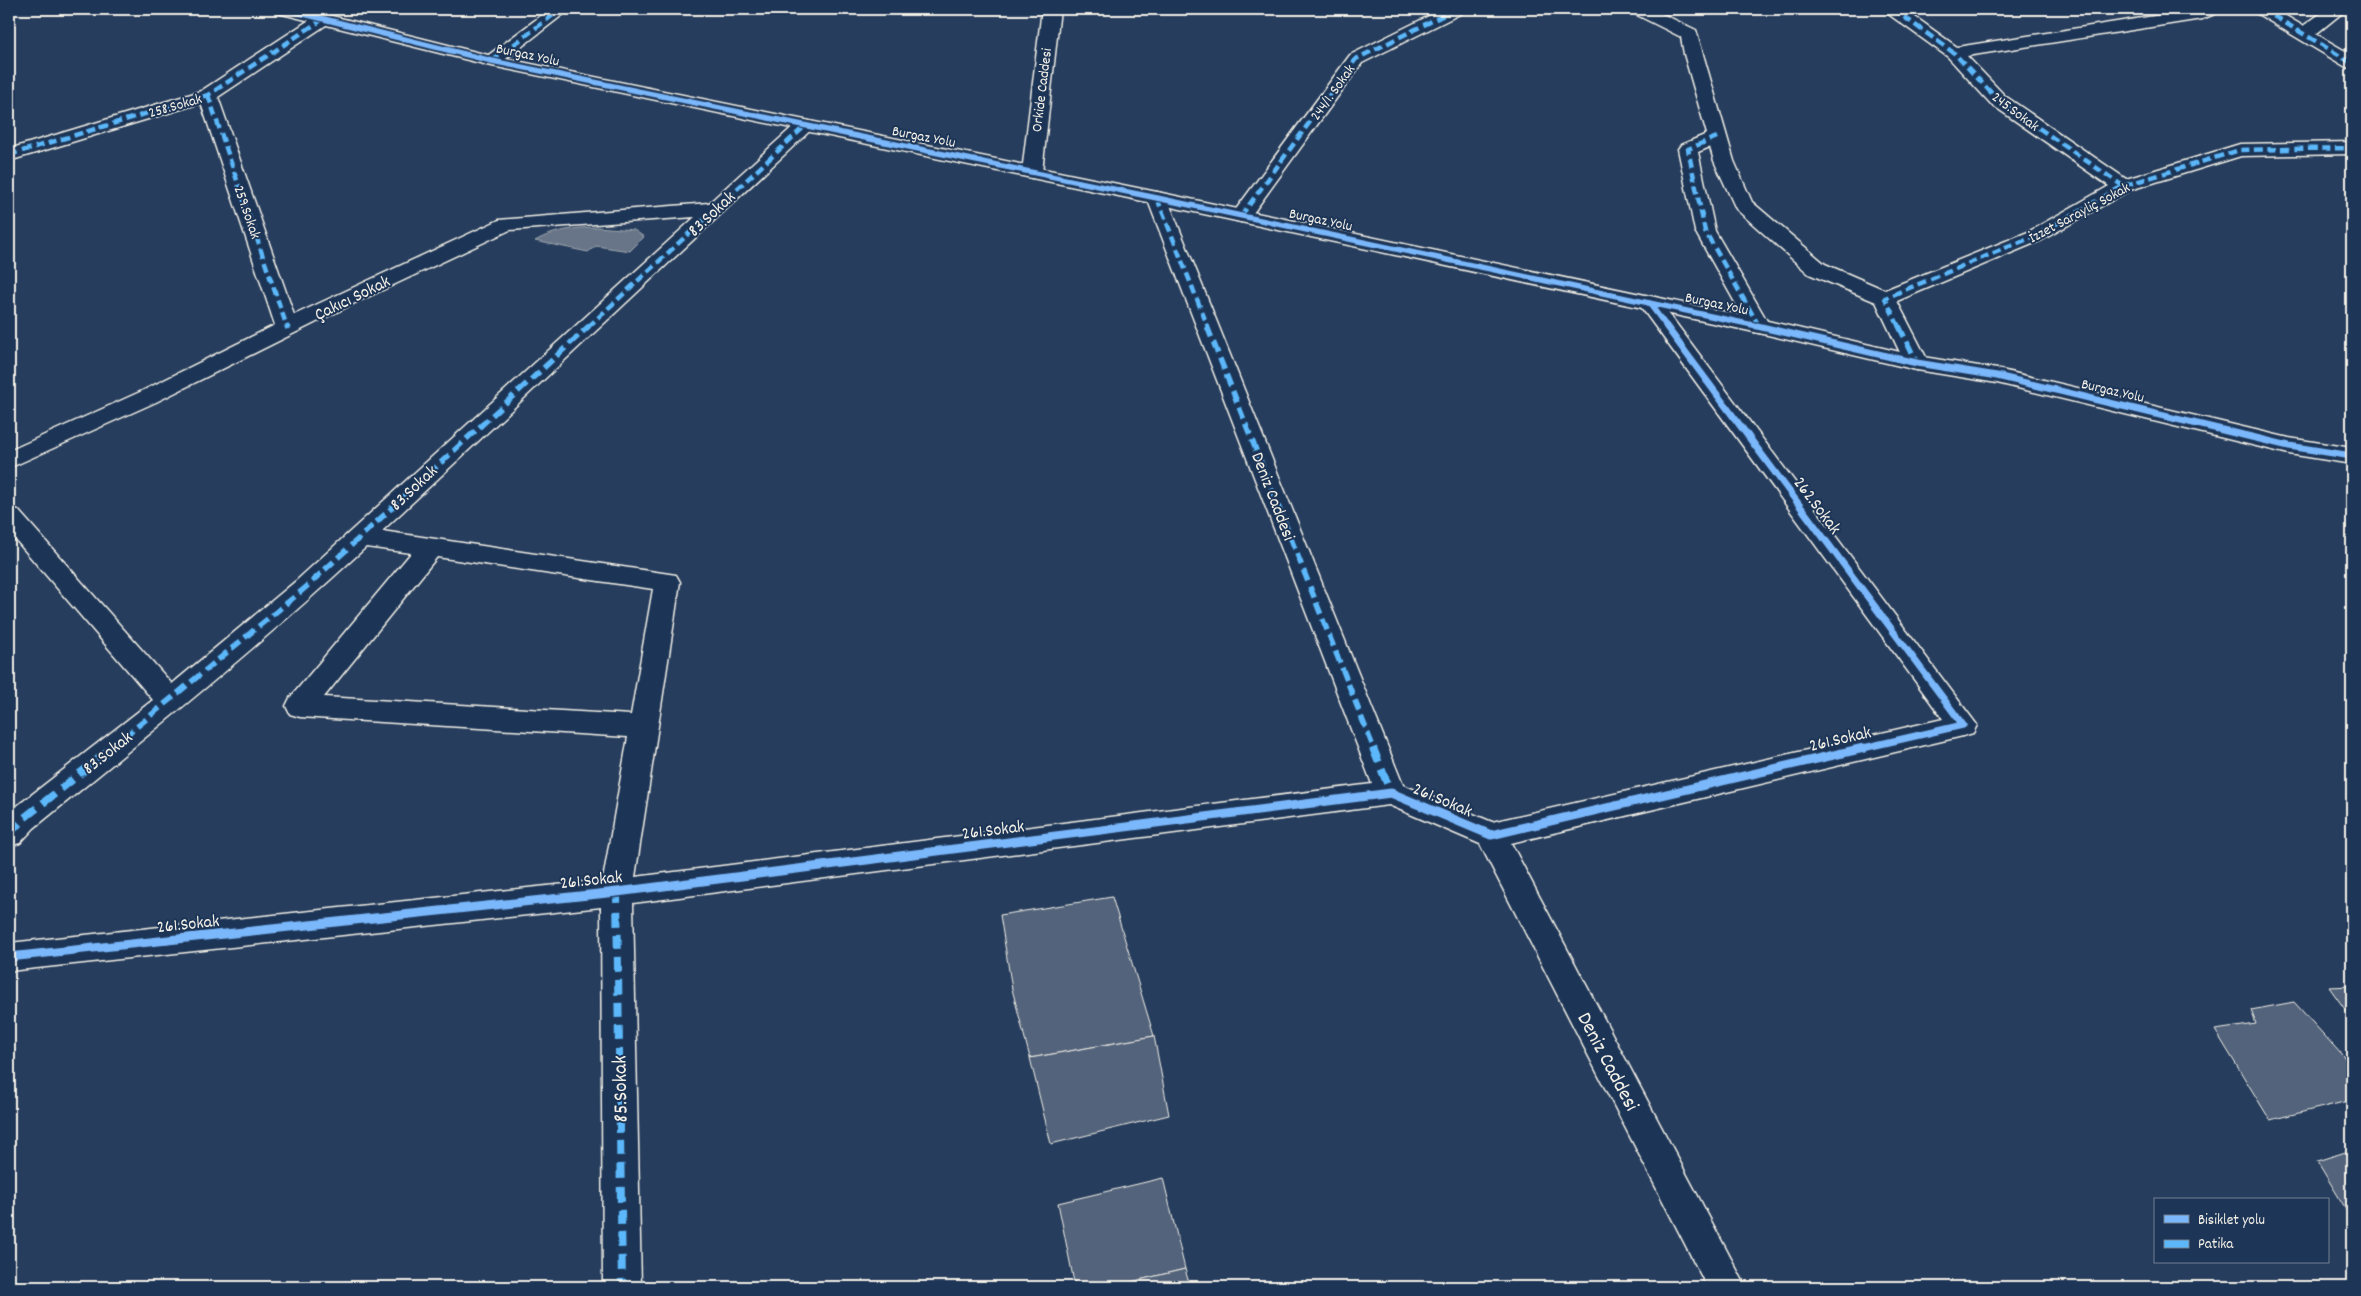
<svg xmlns="http://www.w3.org/2000/svg" width="2361" height="1296" font-family="Dekko,sans-serif">
<style>
.water{fill:#677588;stroke:#9fa7ae}
.building{fill:#52647b;stroke:#f4f1e8}
.lines{fill:none;stroke-linecap:round;stroke-linejoin:round}
.minor-casing{stroke:#f4f1e8;stroke-width:3}
.tertiary-casing{stroke:#f4f1e8;stroke-width:3}
.minor{fill:#1d3557;fill-rule:evenodd}
.tertiary{fill:#1d3557;fill-rule:evenodd}
.quiet-far2{stroke:#5cb8fa;stroke-width:4.5;stroke-dasharray:9 4.5;stroke-linecap:butt}
.quiet-far1{stroke:#5cb8fa;stroke-width:5.5;stroke-dasharray:12 5.5;stroke-linecap:butt}
.quiet{stroke:#5cb8fa;stroke-width:8;stroke-dasharray:15 8;stroke-linecap:butt}
.cycleway-far2-casing{stroke:#1d3557;stroke-width:8}
.cycleway-far1-casing{stroke:#1d3557;stroke-width:10}
.cycleway-casing{stroke:#1d3557;stroke-width:12}
.cycleway-far2{stroke:#7ab7fb;stroke-width:5.5}
.cycleway-far1{stroke:#7ab7fb;stroke-width:7}
.cycleway{stroke:#7ab7fb;stroke-width:9}
.labels{text-anchor:middle;stroke-width:4;stroke-linejoin:round;paint-order:stroke}
.far-street-label{font-size:15px;fill:#f4f1e8;stroke:#1d3557}
.street-label{font-size:18px;fill:#f4f1e8;stroke:#1d3557}
.near-street-label{font-size:21px;fill:#f4f1e8;stroke:#1d3557}
</style>
<rect width="100%" height="100%" fill="#263d5d"/>
<filter id="ink" filterUnits="userSpaceOnUse"><feTurbulence type="fractalNoise" baseFrequency=".02" numOctaves="2"/><feDisplacementMap in="SourceGraphic" scale="10" xChannelSelector="R" yChannelSelector="G"/><feConvolveMatrix kernelMatrix="1 2 1 2 8 2 1 2 1" color-interpolation-filters="sRGB"/></filter>
<g filter="url(#ink)">
<path class="water" d="M 597,227 L 634,230 L 644,237 L 630,251 L 596,246 L 588,252 L 535,241 C 554,230 575,228 597,227 Z"/>
<g class="building">
<polygon points="1112,897 1154,1036 1030,1058 1012,989 1000,915"/>
<polygon points="2352,986 2352,1019 2329,987"/>
<polygon points="2294,1002 2352,1066 2352,1100 2270,1120 2215,1030 2256,1024 2251,1010"/>
<polygon points="1154,1036 1169,1115 1051,1144 1030,1058"/>
<polygon points="2352,1150 2352,1219 2317,1161"/>
<polygon points="1163,1178 1185,1269 1110,1287 1075,1287 1058,1203"/>
<polygon points="1185,1269 1190,1287 1110,1287"/>
</g>
<g class="lines">
<defs>
<g id="minor">
<polygon points="550,9 570,9 498,65 486,65 483,61 486,57"/>
<polygon points="1042,9 1060,9 1042,172 1039,176 1032,178 1025,176 1022,172"/>
<polygon points="1443,9 1465,9 1462,13 1362,63 1248,220 1241,222 1234,220 1231,216 1234,212 1350,55"/>
<polygon points="1630,9 1652,9 1696,30 1734,161 1752,202 1825,264 1885,290 2028,232 2109,186 1991,104 1948,57 1887,13 1884,9 1904,9 1957,47 2199,9 2220,9 2217,13 2202,19 1967,56 2005,96 2126,179 2240,144 2352,142 2352,154 2241,156 2130,190 2042,240 1897,301 1929,363 1925,368 1917,370 1909,368 1905,363 1876,302 1809,274 1736,209 1714,161 1710,147 1698,152 1715,231 1770,326 1767,331 1759,333 1751,331 1695,231 1678,149 1681,145 1707,134 1684,54 1681,37 1633,13"/>
<polygon points="2253,9 2274,9 2303,26 2327,9 2347,9 2316,34 2352,55 2352,68 2346,67 2256,13"/>
<path d="M 323,14 L 329,15 L 332,19 L 329,23 L 218,97 L 294,315 L 499,220 L 709,203 L 798,122 L 805,120 L 812,122 L 815,126 L 382,531 L 676,575 L 680,582 L 635,877 L 1372,784 L 1147,198 L 1150,194 L 1157,192 L 1164,194 L 1167,198 L 1403,785 L 1492,822 L 1943,719 L 1638,303 L 1641,298 L 1649,296 L 1657,298 L 1977,725 L 1973,733 L 1963,736 L 1511,843 L 1746,1287 L 1707,1287 L 1480,844 L 1389,805 L 633,903 L 641,1287 L 603,1287 L 601,907 L 9,971 L 9,943 L 603,880 L 628,737 L 300,717 L 290,714 L 286,706 L 290,698 L 411,553 L 366,547 C 260,646 147,736 34,828 L 20,843 L 9,846 L 9,814 L 12,810 L 153,700 L 9,532 L 9,507 L 18,510 L 172,684 L 296,581 L 695,217 L 510,230 L 355,303 L 156,402 L 9,468 L 9,451 L 140,392 L 275,325 L 201,103 L 9,161 L 9,149 L 201,91 L 317,15 ZM 437,557 L 653,589 L 631,715 L 324,697 Z"/>
</g>
<polygon id="tertiary" points="275,9 304,9 492,56 1157,192 1759,319 1917,356 1997,369 2289,438 2352,448 2352,464 2289,454 1997,383 1917,370 1759,333 1157,204 492,66 278,13"/>
</defs>
<use href="#minor" class="minor-casing"/>
<use href="#tertiary" class="tertiary-casing"/>
<use href="#minor" class="minor"/>
<use href="#tertiary" class="tertiary"/>
<g class="quiet-far2">
<polyline points="1893,9 1954,53 1998,100 2123,186"/>
<polyline points="2262,9 2352,63"/>
<polyline points="492,61 561,9"/>
<polyline points="208,95 287,327"/>
<polyline points="1717,137 1688,149 1705,231 1759,326"/>
<polyline points="9,155 208,95 323,19"/>
<polyline points="1157,198 1208,327"/>
<polyline points="1241,216 1356,59 1456,9"/>
<polyline points="588,327 805,126"/>
<polyline points="1899,327 1885,298 2035,236 2123,186 2240,150 2352,148"/>
</g>
<g class="quiet-far1">
<polyline points="287,326 288,329"/>
<polyline points="1207,326 1374,749"/>
<polyline points="1899,326 1917,363"/>
<polyline points="110,749 305,588 589,326"/>
</g>
<g class="quiet">
<polyline points="1373,748 1391,793"/>
<polyline points="9,834 23,819 112,748"/>
<polyline points="621,891 617,892 622,1287"/>
</g>
<defs>
<g id="cycleway-far2">
<polyline points="284,9 492,61 1157,198 1762,327"/>
<polyline points="1649,303 1667,327"/>
</g>
<g id="cycleway-far1">
<polyline points="1666,326 1963,725 1859,749"/>
<polyline points="1757,326 1917,363 1997,376 2289,446 2352,456"/>
</g>
<polyline id="cycleway" points="9,957 617,892 1391,793 1491,835 1864,748"/>
</defs>
<use href="#cycleway-far2" class="cycleway-far2-casing"/>
<use href="#cycleway-far1" class="cycleway-far1-casing"/>
<use href="#cycleway" class="cycleway-casing"/>
<use href="#cycleway-far2" class="cycleway-far2"/>
<use href="#cycleway-far1" class="cycleway-far1"/>
<use href="#cycleway" class="cycleway"/>
</g>
</g>
<g class="labels">
<g class="far-street-label">
<text transform="translate(528 54) rotate(12)" y="5">Burgaz Yolu</text>
<text transform="translate(1041 90) rotate(-83)" y="5">Orkide Caddesi</text>
<text transform="translate(1332 92) rotate(-54)" y="5">244/1. Sokak</text>
<text transform="translate(175 105) rotate(-16)" y="5">258.Sokak</text>
<text transform="translate(2016 111) rotate(37)" y="5">245.Sokak</text>
<text transform="translate(924 136) rotate(11)" y="5">Burgaz Yolu</text>
<text transform="translate(248 212) rotate(71)" y="5">259.Sokak</text>
<text transform="translate(2079 212) rotate(-28)" y="5">İzzet Sarayliç Sokak</text>
<text transform="translate(1321 219) rotate(12)" y="5">Burgaz Yolu</text>
<text transform="translate(1717 303) rotate(12)" y="5">Burgaz Yolu</text>
<text transform="translate(2113 390) rotate(13)" y="5">Burgaz Yolu</text>
</g>
<g class="street-label">
<text transform="translate(711 213) rotate(-43)" y="6">83.Sokak</text>
<text transform="translate(352 297) rotate(-26)" y="6">Çakıcı Sokak</text>
<text transform="translate(413 487) rotate(-43)" y="6">83.Sokak</text>
<text transform="translate(1274 496) rotate(69)" y="6">Deniz Caddesi</text>
<text transform="translate(1818 505) rotate(53)" y="6">262.Sokak</text>
<text transform="translate(1840 738) rotate(-13)" y="6">261.Sokak</text>
<text transform="translate(107 752) rotate(-38)" y="6">83.Sokak</text>
<text transform="translate(1443 799) rotate(23)" y="6">261.Sokak</text>
<text transform="translate(993 829) rotate(-7)" y="6">261.Sokak</text>
<text transform="translate(591 879) rotate(-6)" y="6">261.Sokak</text>
<text transform="translate(188 923) rotate(-6)" y="6">261.Sokak</text>
</g>
<g class="near-street-label">
<text transform="translate(1609 1061) rotate(62)" y="7">Deniz Caddesi</text>
<text transform="translate(619 1089) rotate(-91)" y="7">85.Sokak</text>
</g>
</g>
<rect width="2361" height="1296" fill="none" stroke="#1d3557" stroke-width="30"/>
<rect x="15" y="15" width="2331" height="1266" fill="none" stroke="#f4f1e8" stroke-width="2" filter="url(#ink)"/>
<rect x="2154" y="1198" width="175" height="65" fill="#1d3557" stroke="#738091"/>
<rect x="2164" y="1215" width="25" height="8" fill="#7ab7fb" stroke="#738091"/>
<text x="2198" y="1224" font-size="15" fill="#f4f1e8">Bisiklet yolu</text>
<rect x="2164" y="1240" width="25" height="8" fill="#5cb8fa" stroke="#738091"/>
<text x="2198" y="1248" font-size="15" fill="#f4f1e8">Patika</text>
</svg>
